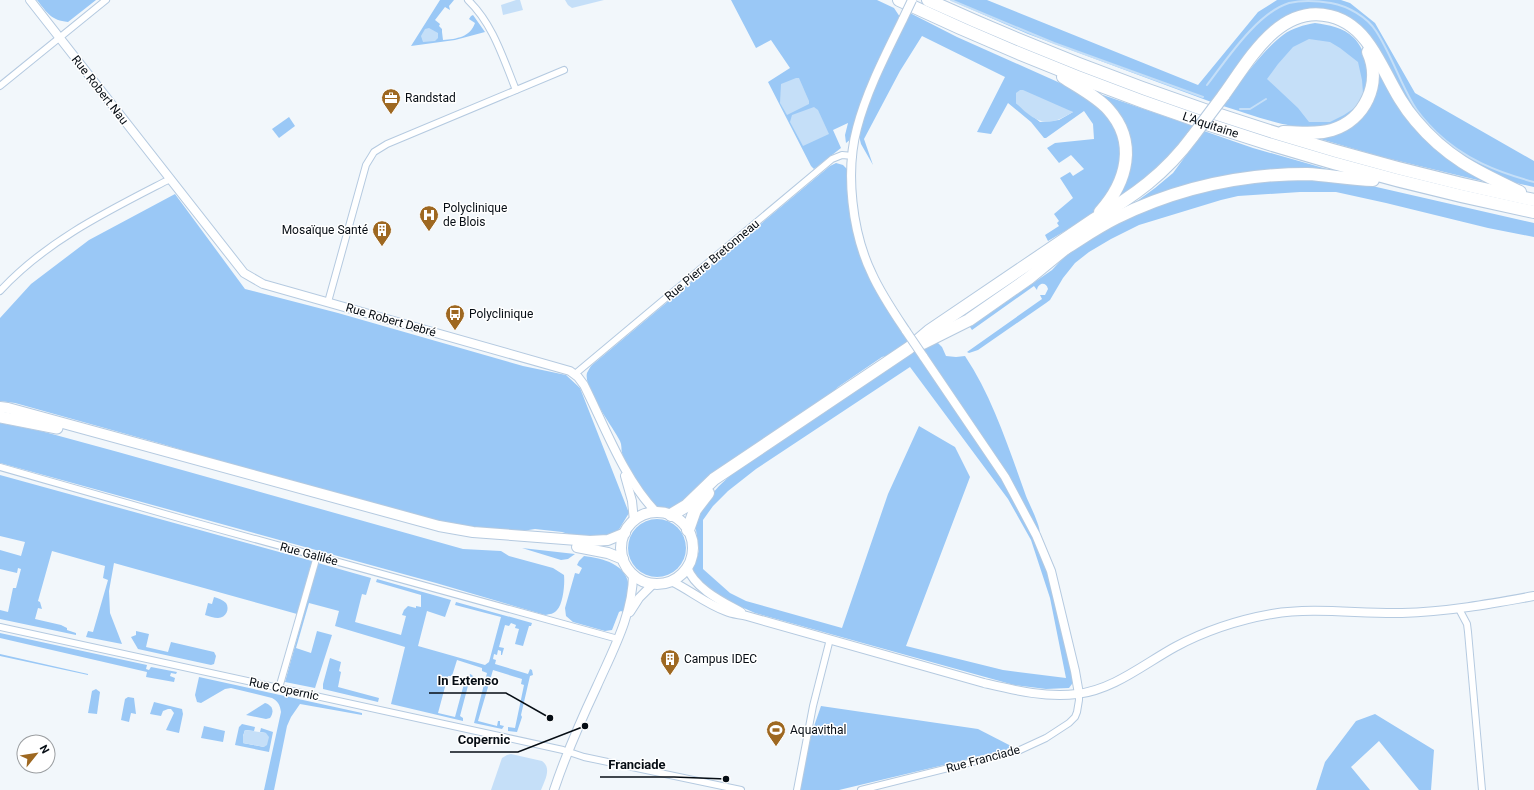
<svg xmlns="http://www.w3.org/2000/svg" width="1534" height="790" font-family="Roboto,sans-serif">
<style>
.green{fill:#9ac8f6;fill-rule:evenodd}
.water{fill:#c5dff8}
.lines{fill:none;stroke-linecap:round;stroke-linejoin:round}
.stream{stroke:#c5dff8;stroke-width:2}
.minor-casing{stroke:#b5cae0;stroke-width:8}
.tertiary-casing{stroke:#b5cae0;stroke-width:10}
.primary-casing{stroke:#b5cae0;stroke-width:12}
.trunk-casing{stroke:#b5cae0;stroke-width:13}
.motorway-casing{stroke:#b5cae0;stroke-width:14}
.minor{stroke:#fff;stroke-width:6}
.tertiary{stroke:#fff;stroke-width:8}
.primary{stroke:#fff;stroke-width:10}
.trunk{stroke:#fff;stroke-width:11}
.motorway{stroke:#fff;stroke-width:12}
.tertiary-bridge-casing{stroke:#b5cae0;stroke-width:10;stroke-linecap:butt}
.motorway-bridge-casing{stroke:#b5cae0;stroke-width:14;stroke-linecap:butt}
.tertiary-bridge{stroke:#fff;stroke-width:8}
.motorway-bridge{stroke:#fff;stroke-width:12}
.labels{text-anchor:middle;stroke-width:3;stroke-linejoin:round;paint-order:stroke}
.street-label{font-size:12px;fill:#060d14;stroke:#fff}
.poi-label{font-size:12px;fill:#060d14;stroke:#fff;text-anchor:start}
.leader{fill:none;stroke:#060d14;stroke-width:1.5}
.callout-dot{fill:#060d14;stroke:#fff;stroke-width:1.5}
.callout-label{font-size:13px;text-anchor:middle;font-weight:bold;fill:#060d14;stroke:#fff;stroke-width:3;stroke-linejoin:round;paint-order:stroke}
</style>
<rect width="100%" height="100%" fill="#f2f7fb"/>
<g class="green">
<path d="M 37,0 L 96,0 L 68,22 C 51,20 48,14 37,0 Z"/>
<path d="M 440,0 L 454,0 L 449,6 L 450,10 L 445,7 L 435,20 L 440,24 L 439,26 L 442,29 L 442,32 L 443,40 C 457,39 470,37 475,23 L 469,19 L 471,16 L 473,15 L 485,32 L 455,40 L 411,46 Z"/>
<polygon points="731,0 877,0 894,8 900,17 851,139 846,143 845,135 848,123 833,130 841,148 814,169 811,166 768,82 790,68 771,40 756,48"/>
<polygon points="950,0 987,0 1198,85 1258,12 1277,0 1341,0 1350,3 1375,23 1415,93 1534,161 1534,187 1502,180 1468,163 1417,118 1364,30 1295,14 1214,103 1028,34"/>
<path d="M 910,13 L 957,37 L 1078,91 L 1108,116 L 1120,137 L 1120,174 L 1101,205 L 1087,218 L 1048,241 L 1045,235 L 1059,226 L 1057,223 L 1059,221 L 1054,214 L 1073,198 L 1060,178 L 1070,172 L 1073,176 L 1084,169 L 1071,155 L 1059,163 L 1047,148 L 1055,143 L 1094,139 L 1093,124 L 1084,111 L 1046,138 L 1044,138 L 1031,122 L 1008,103 L 991,134 L 977,132 L 1005,77 L 922,36 L 900,71 L 864,139 L 873,165 L 861,144 L 859,136 L 866,110 L 876,83 ZM 1016,103 L 1073,112 L 1059,120 L 1040,122 Z"/>
<path d="M 1315,23 C 1329,25 1343,27 1354,38 C 1359,43 1364,52 1365,59 C 1366,63 1368,67 1369,71 C 1372,100 1346,127 1318,128 C 1286,129 1253,115 1223,106 C 1238,84 1263,50 1283,35 C 1292,28 1304,25 1315,23 Z"/>
<polygon points="1376,62 1398,102 1490,183 1382,157 1310,136 1360,116"/>
<polygon points="1103,95 1196,127 1164,166 1112,204 1130,163 1100,97"/>
<polygon points="289,117 295,126 279,138 272,129"/>
<polygon points="1204,131 1253,148 1334,171 1281,173 1122,212 1155,188 1173,173"/>
<path d="M 836,163 L 843,165 L 848,170 L 863,258 L 910,342 L 896,353 L 882,357 L 838,387 L 826,400 L 678,507 C 670,510 660,510 652,504 C 643,496 626,465 622,453 C 621,449 622,445 620,441 C 613,427 583,388 587,373 C 588,371 590,367 592,365 L 830,166 Z"/>
<path d="M 1297,179 L 1359,183 L 1534,223 L 1534,237 L 1488,228 L 1386,203 L 1336,192 L 1300,192 L 1238,196 L 1221,200 L 1139,225 L 1111,239 L 1089,252 L 1075,263 L 1063,278 L 1050,300 L 1046,303 L 978,350 L 969,353 L 967,352 L 1042,299 L 1040,295 L 1045,295 L 1048,289 C 1046,281 1038,283 1037,290 L 1034,286 L 972,330 L 970,327 L 1052,270 L 1068,253 L 1084,240 L 1146,209 L 1218,187 Z"/>
<polygon points="175,194 245,289 338,313 523,366 566,375 580,388 629,513 618,531 605,536 584,539 562,532 535,529 516,532 446,524 332,494 162,444 15,403 0,401 0,318 31,284 89,240"/>
<path d="M 936,341 L 942,347 L 946,356 L 956,357 L 965,356 C 993,398 1009,449 1026,496 C 1030,506 1041,526 1040,536 L 1020,497 L 921,347 Z"/>
<path d="M 916,351 L 1007,486 L 1031,529 L 1032,536 L 1036,541 L 1046,563 L 1073,677 L 1072,684 L 1069,688 L 1046,689 L 1014,685 L 755,613 L 723,599 L 694,576 L 692,568 L 699,551 L 695,523 L 704,503 L 719,486 L 734,472 L 776,443 L 901,358 ZM 910,367 L 1008,499 L 1031,540 L 1050,598 L 1066,678 L 1003,670 L 906,646 L 970,477 L 955,447 L 919,426 L 888,494 L 842,628 L 746,601 L 730,593 L 703,569 L 703,520 L 713,506 L 728,491 L 756,469 Z"/>
<path d="M 0,423 L 41,431 L 118,452 L 463,549 L 501,551 L 509,556 L 553,568 L 564,575 C 565,584 563,604 557,610 C 554,614 550,614 545,615 L 436,583 L 0,463 Z"/>
<polygon points="0,475 312,561 297,614 114,563 109,591 110,613 122,644 86,637 88,631 93,632 108,580 103,578 105,566 52,551 38,601 40,602 42,609 38,608 35,619 61,625 67,628 67,630 76,633 76,635 0,619 0,610 8,612 13,588 16,588 21,569 18,568 17,573 0,569 0,550 21,556 25,542 0,536"/>
<circle cx="657" cy="548" r="29"/>
<polygon points="522,548 575,554 568,559 561,560"/>
<path d="M 584,556 C 602,558 628,564 629,588 C 629,596 625,604 623,612 L 621,611 L 619,612 L 612,630 L 605,631 L 573,622 L 566,616 L 565,608 L 575,573 L 579,574 L 582,568 L 577,565 L 579,561 Z"/>
<polygon points="318,563 371,578 366,595 362,594 355,622 401,635 406,616 402,615 404,610 408,606 416,608 416,606 421,607 421,595 376,582 377,579 451,600 445,617 427,611 418,646 485,665 489,662 501,617 455,605 456,602 532,623 531,626 529,626 523,646 515,644 519,629 515,628 516,625 511,623 509,626 505,625 499,647 504,648 502,655 501,655 501,651 498,650 497,655 494,654 493,659 496,660 495,664 528,674 530,669 532,670 533,675 530,676 521,715 522,717 517,732 508,731 508,727 515,728 524,685 521,684 522,679 493,670 478,721 497,726 498,721 500,721 500,725 504,726 502,729 474,723 487,673 482,671 482,668 457,660 452,676 448,676 438,713 455,717 465,680 468,680 470,674 472,675 475,679 473,683 469,682 460,716 463,718 463,721 391,704 405,647 335,626 339,611 309,603 296,648 311,653 317,631 332,635 315,688 285,682"/>
<path d="M 214,597 C 218,598 223,600 226,603 C 230,609 226,618 218,618 C 214,618 209,616 205,615 L 208,603 L 212,604 Z"/>
<polygon points="136,631 149,634 146,647 168,652 171,642 214,652 216,656 214,664 211,665 138,649 131,637 136,635"/>
<polygon points="0,633 147,665 146,669 149,670 151,667 177,672 176,674 171,673 170,676 175,678 174,682 146,677 147,672 0,638"/>
<polygon points="0,654 88,674 88,675 0,656"/>
<polygon points="330,658 341,662 339,671 341,672 338,687 379,698 378,702 323,689 323,684"/>
<path d="M 199,677 L 362,713 L 362,715 L 300,704 L 291,717 L 287,726 L 274,790 L 264,790 L 281,712 C 280,705 278,701 272,698 L 231,688 L 225,689 L 201,703 L 197,702 L 195,695 Z"/>
<polygon points="96,689 100,692 97,714 88,713 92,691"/>
<polygon points="128,697 134,698 136,714 131,713 129,722 121,720 125,699"/>
<polygon points="154,702 182,709 183,714 179,733 166,730 174,713 171,709 168,709 163,711 161,716 150,714"/>
<path d="M 265,703 C 272,705 275,711 270,718 L 266,719 L 246,715 Z"/>
<polygon points="821,706 978,729 1015,748 839,790 800,790 799,788 812,732"/>
<polygon points="1375,714 1434,750 1431,790 1419,790 1379,741 1351,767 1370,790 1316,790 1325,762 1356,721"/>
<polygon points="242,724 255,727 254,731 245,730 243,736 243,743 264,747 266,733 260,732 261,728 273,732 269,752 235,745 239,727"/>
<polygon points="204,726 225,731 223,742 201,738"/>
</g>
<g class="water">
<polygon points="516,0 520,0 523,10 503,15 501,5"/>
<polygon points="565,0 604,0 572,8 568,5"/>
<polygon points="429,28 438,33 438,38 435,41 423,42 421,36 425,29"/>
<polygon points="1309,39 1330,42 1340,48 1358,62 1362,80 1363,93 1356,107 1344,115 1330,122 1309,122 1298,108 1267,79 1278,64 1293,47"/>
<polygon points="796,78 799,78 809,101 809,104 787,115 780,103 781,84"/>
<path d="M 1020,90 L 1023,90 L 1073,112 C 1047,128 1037,124 1016,103 L 1016,93 Z"/>
<polygon points="814,107 818,110 829,134 803,146 790,122 792,115"/>
<polygon points="245,730 266,733 269,737 267,745 264,747 243,743 243,736"/>
<path d="M 511,754 L 542,761 C 552,768 545,780 541,790 L 491,790 L 502,758 L 507,755 Z"/>
</g>
<g class="lines">
<g class="stream">
<polyline points="951,0 1054,43 1203,97"/>
<path d="M 1207,85 C 1227,59 1257,13 1289,3 C 1303,0 1318,1 1331,3 C 1348,6 1367,17 1376,31 C 1391,54 1399,80 1413,104 C 1418,113 1428,124 1436,132 C 1464,159 1497,172 1534,182"/>
<polyline points="1240,109 1250,109 1266,99"/>
</g>
<defs>
<g id="minor">
<path d="M 468,0 C 493,24 503,58 516,90"/>
<polyline points="0,86 106,0"/>
<path d="M 0,291 C 47,240 110,210 170,179"/>
<polyline points="328,302 366,165 374,152 387,144 564,70"/>
<polyline points="575,374 832,159 842,155 853,156"/>
<polyline points="0,467 186,520 618,639"/>
<polyline points="1459,609 1467,624 1468,632 1482,790"/>
<polyline points="0,627 499,736 563,750 584,757 741,790"/>
<polyline points="279,688 317,556"/>
<polyline points="797,790 813,706 830,639"/>
<polyline points="861,790 1020,750 1046,738 1069,723 1075,717 1077,712 1079,700 1079,694"/>
</g>
<g id="tertiary">
<path d="M 30,0 L 244,273 L 263,284 L 570,371 L 578,377 L 584,385 C 605,427 624,479 656,512"/>
<path d="M 903,19 C 886,54 867,90 857,128 C 845,172 852,233 872,274 C 881,294 894,313 906,331"/>
<polyline points="923,356 1005,477 1036,535 1051,571 1075,671 1079,694"/>
<polyline points="625,476 632,501 634,521"/>
<path d="M 687,567 C 695,589 723,602 741,612"/>
<path d="M 671,581 C 690,590 706,604 726,611 C 732,614 740,614 747,616 L 984,683 C 1014,690 1046,698 1077,694 C 1113,690 1144,664 1175,647 C 1205,631 1238,620 1272,614 C 1315,607 1359,614 1402,613 C 1446,612 1490,604 1534,596"/>
<polyline points="630,612 639,598 653,584"/>
<path d="M 554,790 C 566,754 581,720 597,686 C 613,650 633,614 633,574"/>
</g>
<g id="primary">
<polyline points="0,407 8,408 439,526 473,532 590,541 608,540 625,533"/>
<circle cx="657" cy="548" r="36"/>
<polyline points="577,547 608,553 623,559"/>
</g>
<polyline id="trunk" points="0,417 57,428"/>
<g id="motorway">
<path id="s1" d="M 899,0 C 1102,96 1315,167 1534,212"/>
<path d="M 928,0 C 1123,89 1324,156 1534,200"/>
<path d="M 1063,77 C 1078,87 1096,96 1108,109 C 1138,142 1127,182 1100,212"/>
<path d="M 1223,96 C 1248,62 1279,3 1330,16 C 1347,20 1360,31 1370,46 C 1387,71 1395,97 1416,121 C 1447,158 1478,172 1520,192"/>
<path d="M 1283,132 C 1299,132 1316,135 1332,130 C 1365,120 1382,83 1368,52"/>
<path d="M 1066,248 C 1082,238 1098,227 1116,218 C 1175,189 1241,174 1307,174 C 1329,175 1351,180 1373,180"/>
<polyline points="923,343 969,320 1029,278 1067,247"/>
<path d="M 671,515 L 686,506 L 714,479 L 909,348 L 929,331 L 1093,220 C 1134,196 1165,174 1193,136"/>
<polyline points="688,530 695,510 708,493"/>
</g>
</defs>
<use href="#minor" class="minor-casing"/>
<use href="#tertiary" class="tertiary-casing"/>
<use href="#primary" class="primary-casing"/>
<use href="#trunk" class="trunk-casing"/>
<use href="#motorway" class="motorway-casing"/>
<use href="#minor" class="minor"/>
<use href="#tertiary" class="tertiary"/>
<use href="#primary" class="primary"/>
<use href="#trunk" class="trunk"/>
<use href="#motorway" class="motorway"/>
<defs>
<g id="tertiary-bridge">
<polyline points="903,19 912,0"/>
<polyline points="906,331 923,356"/>
</g>
<polyline id="motorway-bridge" points="1193,136 1223,96"/>
</defs>
<use href="#tertiary-bridge" class="tertiary-bridge-casing"/>
<use href="#motorway-bridge" class="motorway-bridge-casing"/>
<use href="#tertiary-bridge" class="tertiary-bridge"/>
<use href="#motorway-bridge" class="motorway-bridge"/>
</g>
<defs>
<symbol id="office-pin" viewBox="-11 -11 22 30"><path d="M0 17L-7.5 6A9.5 9.5 0 1 1 7.5 6Z" fill="#9e6821" stroke="#fff"/><path d="M-6-3h4V-5.5h4V-3h4V5H-6ZM-1-4.5V-3h2v-1.5ZM-6 0V1H6V0Z" fill="#fff"/></symbol>
<symbol id="hospital-pin" viewBox="-11 -11 22 30"><path d="M0 17L-7.5 6A9.5 9.5 0 1 1 7.5 6Z" fill="#9e6821" stroke="#fff"/><path d="M-5-5h3v3.5h4V-5h3V5h-3V1.5h-4V5h-3Z" fill="#fff"/></symbol>
<symbol id="building-pin" viewBox="-11 -11 22 30"><path d="M0 17L-7.5 6A9.5 9.5 0 1 1 7.5 6Z" fill="#9e6821" stroke="#fff"/><path d="M-4-6H4V6H1V3H-1V6H-4ZM-2.5-4.3h1.7v1.8h-1.7ZM.8-4.3h1.7v1.8H.8ZM-2.5-1h1.7V.8h-1.7ZM.8-1h1.7V.8H.8Z" fill="#fff"/></symbol>
<symbol id="bus-pin" viewBox="-11 -11 22 30"><path d="M0 17L-7.5 6A9.5 9.5 0 1 1 7.5 6Z" fill="#9e6821" stroke="#fff"/><path d="M-5-6H5V4H4V6H2V4H-2V6H-4V4H-5ZM-3.5-4V0h7V-4ZM-3.5 1.2v1.5H-2V1.2ZM2 1.2v1.5H3.5V1.2Z" fill="#fff"/></symbol>
<symbol id="stadium-pin" viewBox="-11 -11 22 30"><path d="M0 17L-7.5 6A9.5 9.5 0 1 1 7.5 6Z" fill="#9e6821" stroke="#fff"/><path d="M0-5a6.5 5 0 1 0 0 10a6.5 5 0 1 0 0-10ZM-3.5-1.8h7v3.6h-7Z" fill="#fff"/></symbol>
</defs>
<g fill-rule="evenodd">
<use href="#office-pin" x="380" y="87" width="22" height="30"/>
<use href="#hospital-pin" x="418" y="204" width="22" height="30"/>
<use href="#building-pin" x="371" y="219" width="22" height="30"/>
<use href="#bus-pin" x="444" y="303" width="22" height="30"/>
<use href="#building-pin" x="659" y="648" width="22" height="30"/>
<use href="#stadium-pin" x="765" y="719" width="22" height="30"/>
</g>
<g class="labels">
<g class="street-label">
<text transform="translate(100 90) rotate(52)" y="4">Rue Robert Nau</text>
<text dy="4" stroke="none"><textPath href="#s1" startOffset="336">L'Aquitaine</textPath></text>
<text transform="translate(712 260) rotate(-40)" y="4">Rue Pierre Bretonneau</text>
<text transform="translate(391 320) rotate(16)" y="4">Rue Robert Debré</text>
<text transform="translate(309 554) rotate(15)" y="4">Rue Galilée</text>
<text transform="translate(284 689) rotate(12)" y="4">Rue Copernic</text>
<text transform="translate(983 759) rotate(-15)" y="4">Rue Franciade</text>
</g>
<g class="poi-label">
<text x="405" y="102">Randstad</text>
<text x="443" y="212">Polyclinique<tspan x="443" dy="14">de Blois</tspan></text>
<text x="368" y="234" text-anchor="end">Mosaïque Santé</text>
<text x="469" y="318">Polyclinique</text>
<text x="684" y="663">Campus IDEC</text>
<text x="790" y="734">Aquavithal</text>
</g>
</g>
<path class="leader" d="M550 718L506 693H429M585 726L518 752H450M726 779L674 777H600"/>
<g class="callout-dot">
<circle cx="550" cy="718" r="4"/>
<circle cx="585" cy="726" r="4"/>
<circle cx="726" cy="779" r="4"/>
</g>
<g class="callout-label">
<text x="468" y="685">In Extenso</text>
<text x="484" y="744">Copernic</text>
<text x="637" y="769">Franciade</text>
</g>
<g transform="translate(36 754) rotate(60)"><circle r="19" fill="#ffffff" stroke="#9b9ea1"/>
<path d="M0-3L7 15L0 10L-7 15Z" fill="#9e6821"/>
<text y="-6" font-size="11" font-weight="bold" text-anchor="middle" fill="#060d14">N</text>
</g>
</svg>
